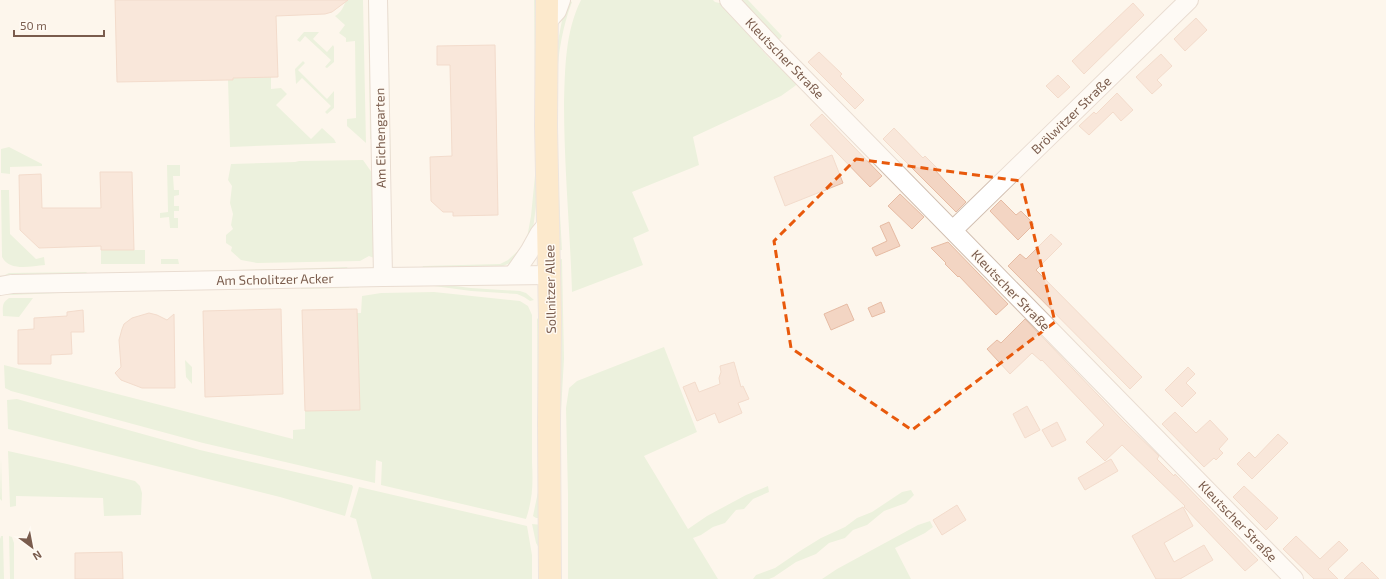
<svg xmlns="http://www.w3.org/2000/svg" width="1386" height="579" font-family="'Exo 2',sans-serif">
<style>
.green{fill:#d8ecc9}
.building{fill:#f3d5c3;stroke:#e6bba3}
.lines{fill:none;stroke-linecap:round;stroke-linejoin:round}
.minor-casing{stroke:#d1beb0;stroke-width:20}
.major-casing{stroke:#dad1cd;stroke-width:24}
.minor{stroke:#fff;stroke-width:18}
.major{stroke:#fbd9a5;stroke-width:22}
.marked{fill:none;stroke:#e8590c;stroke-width:3;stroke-dasharray:8 5;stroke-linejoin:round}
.labels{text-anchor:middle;stroke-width:3;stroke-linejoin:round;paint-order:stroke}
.street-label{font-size:13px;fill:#7a5c4d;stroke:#fffaf3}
</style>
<rect width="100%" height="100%" fill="#fdf6ec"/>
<g class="green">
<path d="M 346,0 L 363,0 L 366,143 L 347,126 L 347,119 L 356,118 L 355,41 L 346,42 L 346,38 L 339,33 L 345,25 L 335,16 C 341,13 344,6 346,0 Z"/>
<polygon points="368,0 372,0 374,139 370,139"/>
<polygon points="384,0 388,0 391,186 387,182"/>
<polygon points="534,0 539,0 540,175 533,229 527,238 531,216 536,165"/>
<path d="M 568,0 L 572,2 C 563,25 558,53 557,78 L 557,161 L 562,250 L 559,250 L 553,67 L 564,10 Z"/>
<path d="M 581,0 L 713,0 L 715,2 L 724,4 L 733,14 L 738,24 L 749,32 L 758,41 L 762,50 L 771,60 L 780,66 L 786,73 L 793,73 L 799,82 L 795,86 L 781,96 L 693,137 L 699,165 L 632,192 L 649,231 L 633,238 L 643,265 L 572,292 C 570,229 564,167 564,104 C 565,69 565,32 581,0 Z"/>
<polygon points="739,0 748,0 782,36 780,39 775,40"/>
<polygon points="304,32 319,32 313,39 327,52 333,45 334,47 334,62 327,68 325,67 331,60 305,36 300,42 297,40"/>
<polygon points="303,61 305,63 298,70 327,99 334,91 334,108 327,114 325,112 331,106 302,78 296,84 295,69"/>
<polygon points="271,77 271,89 281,88 287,94 276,105 311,139 322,128 334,139 336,143 230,147 228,80 233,80 233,78"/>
<polygon points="9,147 42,164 42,166 10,167 10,174 1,173 1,149"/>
<polygon points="363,160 375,177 374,258 369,256 360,261 257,263 241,260 231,251 232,247 226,243 226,235 233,229 231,225 233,214 230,203 232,186 228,180 231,164 295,162 299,161"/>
<polygon points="167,165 180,165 180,176 173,176 174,190 179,190 179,195 174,196 174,206 179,206 179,211 174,211 174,218 178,218 178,228 170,228 169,217 160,218 160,213 168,212"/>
<path d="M 1,190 L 9,190 L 10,234 L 36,259 L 44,257 L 45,265 C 31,266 10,272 2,257 Z"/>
<polygon points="520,249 523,252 510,263 501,267 488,268 421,270 423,266 500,264 508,260"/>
<rect x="101" y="250" width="44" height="14"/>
<polygon points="161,259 178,259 179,264 161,264"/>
<polygon points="562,259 564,359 560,429 558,260"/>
<polygon points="347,267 349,270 287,272 287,269"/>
<polygon points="275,269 275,273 201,274 198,271"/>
<polygon points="87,272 83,277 11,278 5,275 9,273"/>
<polygon points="423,282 471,288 520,291 526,293 534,300 530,301 524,297 517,294 471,291 434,286 423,286"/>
<polygon points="348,284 349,288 301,289 301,285"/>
<polygon points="80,288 83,292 12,295 6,294 8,290"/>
<path d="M 434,292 L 520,301 L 528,306 L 532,315 L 532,462 C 533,483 533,498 526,519 L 381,485 L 382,462 L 376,460 L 375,483 L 203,443 L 11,391 L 5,388 L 4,365 L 293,439 L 293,430 L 305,429 L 305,411 L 360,410 L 357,313 L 361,313 L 362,296 L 381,293 Z"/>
<path d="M 9,298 L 33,298 L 19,317 L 3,316 C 3,308 1,303 9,298 Z"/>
<polygon points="542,315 540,518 536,518 533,516 539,487 537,319"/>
<polygon points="664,347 697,432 644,456 688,529 707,516 746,495 768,486 769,492 753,499 744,509 736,510 725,523 713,527 701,535 693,538 718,579 568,579 568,496 566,408 569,388 577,381"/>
<polygon points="185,360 192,367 192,384 186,377"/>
<polygon points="17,399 200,450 352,485 353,487 345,516 280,497 8,429 7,400"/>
<polygon points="8,451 67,464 135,481 140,486 142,493 141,515 104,516 103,498 16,496 16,506 10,507"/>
<polygon points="1,457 2,501 0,499"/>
<polygon points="359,487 527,526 532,555 532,579 372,579 356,519 350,517"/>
<polygon points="911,490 914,495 906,503 884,511 867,525 853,530 845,538 829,543 816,554 796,562 774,577 769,579 753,579 756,575 775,568 800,551 821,538 845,527 857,518 872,512 902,492"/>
<polygon points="930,521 933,527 925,533 895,548 911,579 822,579 837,569 918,525"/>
<polygon points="532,524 543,525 539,548 536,543"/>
<polygon points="1,536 3,536 4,579 0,579 0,539"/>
<polygon points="9,536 12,537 14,543 14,579 10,579"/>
</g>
<g class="building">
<polygon points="115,0 348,0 332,12 325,14 276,16 278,77 233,78 233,80 228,80 117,82"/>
<polygon points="1133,3 1144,15 1084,74 1072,61"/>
<polygon points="1196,18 1207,30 1185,51 1174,39"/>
<polygon points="495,45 498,215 453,216 453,212 443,212 431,201 430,157 452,156 450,65 437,65 437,46"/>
<polygon points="819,52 842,74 840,76 864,100 855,109 808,62"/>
<polygon points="1161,54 1172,66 1157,80 1162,85 1152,94 1136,77"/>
<polygon points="1058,75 1070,87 1058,98 1046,86"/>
<polygon points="1117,93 1133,110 1121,121 1113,112 1089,135 1079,126 1094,112 1096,114"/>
<polygon points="822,114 882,176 870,187 810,125"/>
<polygon points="894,128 923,158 925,156 937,168 935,170 945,181 966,202 956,212 883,139"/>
<polygon points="832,155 843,183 785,206 774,177"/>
<polygon points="100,172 132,172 134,250 101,250 101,246 39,248 20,230 19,175 41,174 42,208 101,208"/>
<polygon points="900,194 924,217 912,229 888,206"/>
<polygon points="1001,200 1016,215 1021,211 1034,224 1018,240 990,211"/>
<polygon points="889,222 900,246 876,256 872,248 887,241 880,226"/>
<polygon points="1051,234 1062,244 1036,270 1142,377 1130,389 1008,266 1020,254 1026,259"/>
<polygon points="948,242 1008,304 996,315 959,276 958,277 945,264 946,263 931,248"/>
<polygon points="881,302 885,312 872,317 868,308"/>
<polygon points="847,304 854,320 831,330 824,314"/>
<polygon points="281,309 283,394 205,397 203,311"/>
<polygon points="357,309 360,410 305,411 302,310"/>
<polygon points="83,310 84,332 71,332 72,354 51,355 51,364 18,364 18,330 34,329 34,318 67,316 67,312"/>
<polygon points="149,313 157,315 167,320 174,314 175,388 142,388 121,380 115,373 121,367 119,340 122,329 124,324 132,318"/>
<polygon points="1025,319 1123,421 1159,456 1157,459 1174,476 1175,474 1258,560 1245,571 1184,507 1185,506 1122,445 1105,461 1086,442 1104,425 1042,360 1041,361 1032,353 1010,374 987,349 997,340 1001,343"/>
<polygon points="734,362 741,387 743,386 749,399 738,403 742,413 719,423 715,413 697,421 683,387 695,382 699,392 720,384 719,378 721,372 720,366"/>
<polygon points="1188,367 1195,374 1186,383 1196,393 1182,407 1165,390"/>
<polygon points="1027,406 1040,430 1025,438 1013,414"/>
<polygon points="1175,412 1196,433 1210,420 1228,439 1219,449 1223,453 1216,460 1214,458 1204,467 1162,424"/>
<polygon points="1057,422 1066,440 1052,447 1042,430"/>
<polygon points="1278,434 1288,443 1252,479 1237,464 1249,452 1255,458"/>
<polygon points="1111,459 1118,471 1085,490 1078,478"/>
<polygon points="1244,486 1278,518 1266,530 1233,497"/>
<polygon points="957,505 966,520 942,535 933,520"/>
<polygon points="1183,507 1193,526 1164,543 1174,562 1204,545 1213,560 1180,579 1156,579 1132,536"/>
<polygon points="1296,536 1320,559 1339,541 1348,550 1328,569 1338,579 1314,579 1283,549"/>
<polygon points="122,552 123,579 75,579 75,553"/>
<polygon points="1362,562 1379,579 1344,579"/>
</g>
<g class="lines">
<defs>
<g id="minor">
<polyline points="378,0 383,277"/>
<polyline points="729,0 773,47 1294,579"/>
<polyline points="547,22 557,11 561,0"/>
<polyline points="953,230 1189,0"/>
<polyline points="513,275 529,252 539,234 548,223"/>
<polyline points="0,286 12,284 383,277 550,275"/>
</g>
<polyline id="major" points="547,0 546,126 550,319 549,423 550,579"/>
</defs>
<use href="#minor" class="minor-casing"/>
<use href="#major" class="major-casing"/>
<use href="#minor" class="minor"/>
<use href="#major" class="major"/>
</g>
<path d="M0 0H1386V579H0ZM 856,159 L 1021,181 L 1055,322 L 912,430 L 791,348 L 774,241 Z" fill="#fdf6ec" fill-opacity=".55" fill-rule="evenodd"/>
<path class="marked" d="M 856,159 L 1021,181 L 1055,322 L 912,430 L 791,348 L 774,241 Z"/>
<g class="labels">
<g class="street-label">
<text transform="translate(785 58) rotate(46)" y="5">Kleutscher Straße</text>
<text transform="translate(1071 115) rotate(-44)" y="5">Brölwitzer Straße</text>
<text transform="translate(380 138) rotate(-91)" y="5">Am Eichengarten</text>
<text transform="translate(275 279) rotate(-1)" y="5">Am Scholitzer Acker</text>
<text transform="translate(550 289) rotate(-91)" y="5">Sollnitzer Allee</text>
<text transform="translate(1011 290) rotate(46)" y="5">Kleutscher Straße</text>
<text transform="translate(1238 521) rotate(46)" y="5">Kleutscher Straße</text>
</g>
</g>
<g transform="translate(32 547) rotate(148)" stroke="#fffaf3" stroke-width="3" paint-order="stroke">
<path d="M0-3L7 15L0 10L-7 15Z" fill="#7a5c4d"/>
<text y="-6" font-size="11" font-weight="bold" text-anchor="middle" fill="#7a5c4d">N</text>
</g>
<path d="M14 30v6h90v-6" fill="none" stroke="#7a5c4d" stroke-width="2"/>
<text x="20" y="30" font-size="12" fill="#7a5c4d" stroke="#fffaf3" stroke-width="3" paint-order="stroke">50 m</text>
</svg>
